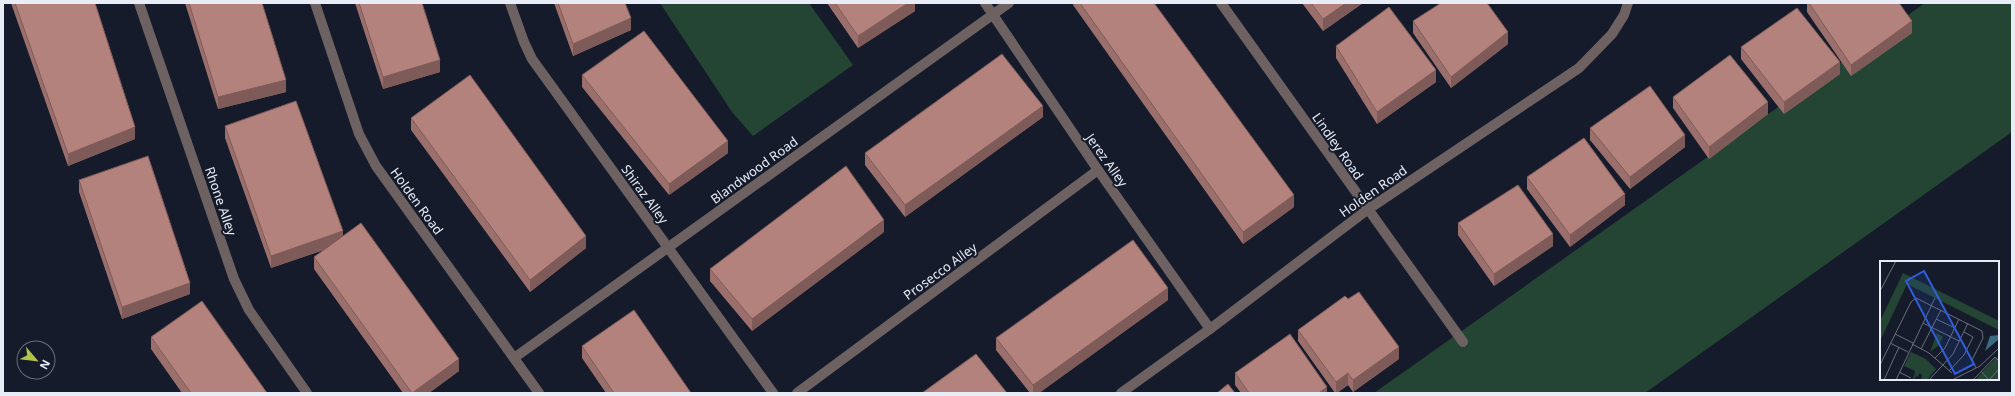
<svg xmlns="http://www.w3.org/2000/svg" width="2015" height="396" font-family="'Noto Sans',sans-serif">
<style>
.green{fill:#244533}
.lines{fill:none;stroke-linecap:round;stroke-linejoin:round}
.lane{stroke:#6d6261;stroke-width:10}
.street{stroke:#6d6261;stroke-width:10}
.wall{fill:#9b706c}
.shaded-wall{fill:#7e5b58}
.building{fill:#b4827d;stroke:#7e5b58}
.labels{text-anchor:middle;stroke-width:4;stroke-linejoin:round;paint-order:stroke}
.street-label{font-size:13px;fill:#e7ecf7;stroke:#151b2a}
.inset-road{fill:none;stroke:#696f7c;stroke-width:1}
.view{fill:#315edb;fill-opacity:0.15;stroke:#315edb;stroke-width:2}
.inset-edge{fill:none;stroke:#e7ecf7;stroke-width:2}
</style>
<rect width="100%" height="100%" fill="#151b2a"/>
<g class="green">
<polygon points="660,3 809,3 853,65 753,136 732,112"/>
<polygon points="1925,3 2012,3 2012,132 1645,393 1374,393"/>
</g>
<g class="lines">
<g class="lane">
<polyline points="139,3 234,279 249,310 307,393"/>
<polyline points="510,3 524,42 532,59 773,393"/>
<polyline points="985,3 1098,170 1210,329"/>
<polyline points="797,393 1098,170"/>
</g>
<g class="street">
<polyline points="315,3 359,134 376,166 539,393"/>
<polyline points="1221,3 1463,342"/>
<polyline points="514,358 1009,3"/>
<polyline points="1121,393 1210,329 1367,210 1579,68 1612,34 1624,15 1628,3"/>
</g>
</g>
<g class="wall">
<polygon points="11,3 95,3 135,139 68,166"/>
<polygon points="185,3 262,3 286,92 218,109"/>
<polygon points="355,3 422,3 440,72 383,89"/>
<polygon points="554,3 625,3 631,30 573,56"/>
<polygon points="827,3 915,3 915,11 858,48"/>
<polygon points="1073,3 1154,3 1294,207 1243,244 1073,5"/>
<polygon points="1302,3 1363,3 1323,31"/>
<polygon points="1807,3 1899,3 1912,33 1851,76 1807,12"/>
<polygon points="1413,21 1508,44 1451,88 1413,33"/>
<polygon points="1336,46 1436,82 1377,124 1336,58"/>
<polygon points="1741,47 1840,74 1784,114 1741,59"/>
<polygon points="582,75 728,153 669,195 582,87"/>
<polygon points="1673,97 1768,114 1709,159 1673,108"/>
<polygon points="1043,117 905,217 865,165 865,153"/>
<polygon points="411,118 586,248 530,292 411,130"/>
<polygon points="225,126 343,236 459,371 429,393 403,393 314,269 314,257 324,250 271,268 225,138"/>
<polygon points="1590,128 1685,147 1630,189 1590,140"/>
<polygon points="1527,177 1625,205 1570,247 1527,189"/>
<polygon points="79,180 190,294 122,319 79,192"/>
<polygon points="1458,223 1553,246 1494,286 1458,235"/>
<polygon points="884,232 752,331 710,281 710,269"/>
<polygon points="1168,300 1039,393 1030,393 996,350 996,338"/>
<polygon points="1298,330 1399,359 1353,392 1348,385 1337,393 1335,393 1298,341"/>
<polygon points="151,337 267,393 182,393 151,349"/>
<polygon points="582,346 691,393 606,393 582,358"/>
<polygon points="1235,373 1327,393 1241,393 1235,385"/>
</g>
<g class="shaded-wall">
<polygon points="908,3 915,3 915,11 858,48 858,36"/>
<polygon points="1346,3 1363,3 1323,31 1323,19"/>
<polygon points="631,18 631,30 573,56 573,44"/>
<polygon points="1912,21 1912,33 1851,76 1851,65"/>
<polygon points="1508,32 1508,44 1451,88 1451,77"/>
<polygon points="440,60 440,72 383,89 383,77"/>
<polygon points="1840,62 1840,74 1784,114 1784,102"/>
<polygon points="1436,70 1436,82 1377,124 1377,112"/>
<polygon points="286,80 286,92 218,109 218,97"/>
<polygon points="1768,102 1768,114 1709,159 1709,147"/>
<polygon points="1043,106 1043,117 905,217 905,205"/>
<polygon points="135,127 135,139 68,166 68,154"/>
<polygon points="1685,135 1685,147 1630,189 1630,177"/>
<polygon points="728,141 728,153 669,195 669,184"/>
<polygon points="1625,194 1625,205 1570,247 1570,235"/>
<polygon points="1294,195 1294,207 1243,244 1243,232"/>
<polygon points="884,220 884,232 752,331 752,319"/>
<polygon points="343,231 343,243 271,268 271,256"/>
<polygon points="1553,234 1553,246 1494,286 1494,274"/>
<polygon points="586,236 586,248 530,292 530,280"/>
<polygon points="190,283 190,294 122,319 122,307"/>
<polygon points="1168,288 1168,300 1039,393 1033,393 1033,385"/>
<polygon points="1399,347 1399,359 1353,392 1353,380"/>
<polygon points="459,359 459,371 429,393 412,393"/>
<polygon points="1348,373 1348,385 1337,393 1336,393 1336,382"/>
<polygon points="1327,387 1327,393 1319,393"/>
</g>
<g class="building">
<polygon points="15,3 95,3 135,127 68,154"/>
<polygon points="189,3 262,3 286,80 218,97"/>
<polygon points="359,3 422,3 440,60 383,77"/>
<polygon points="558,3 625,3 631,18 573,44"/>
<polygon points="835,3 908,3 858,36"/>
<polygon points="1080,3 1154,3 1294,195 1243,232"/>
<polygon points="1311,3 1346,3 1323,19"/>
<polygon points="1441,3 1487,3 1508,32 1451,77 1413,21"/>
<polygon points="1809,3 1899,3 1912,21 1851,65"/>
<polygon points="1389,7 1436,70 1377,112 1336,46"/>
<polygon points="1797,8 1840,62 1784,102 1741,47"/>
<polygon points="644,31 728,141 669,184 582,75"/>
<polygon points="1002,54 1043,106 905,205 865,153"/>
<polygon points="1730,55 1768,102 1709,147 1673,97"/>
<polygon points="470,75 586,236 530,280 411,118"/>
<polygon points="1650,86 1685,135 1630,177 1590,128"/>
<polygon points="296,101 343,231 271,256 225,126"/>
<polygon points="1584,138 1625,194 1570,235 1527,177"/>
<polygon points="148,156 190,283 122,307 79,180"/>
<polygon points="846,166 884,220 752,319 710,269"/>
<polygon points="1518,185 1553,234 1494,274 1458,223"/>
<polygon points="361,223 459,359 412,393 314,257"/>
<polygon points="1133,240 1168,288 1033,385 996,338"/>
<polygon points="1359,292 1399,347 1353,380 1348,373 1336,382 1298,330 1345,296 1348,299"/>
<polygon points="202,301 267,393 191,393 151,337"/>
<polygon points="634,310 691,393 614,393 582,346"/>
<polygon points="1290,334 1327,387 1319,393 1249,393 1235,373"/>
<polygon points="976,354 1007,393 922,393"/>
<polygon points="1228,384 1235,393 1217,393"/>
</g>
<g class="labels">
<g class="street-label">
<text transform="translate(1338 146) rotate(55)" y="5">Lindley Road</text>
<text transform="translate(1107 160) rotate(55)" y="5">Jerez Alley</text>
<text transform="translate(754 170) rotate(-36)" y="5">Blandwood Road</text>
<text transform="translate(1373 191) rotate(-35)" y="5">Holden Road</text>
<text transform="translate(645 194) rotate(54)" y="5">Shiraz Alley</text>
<text transform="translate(221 201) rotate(71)" y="5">Rhone Alley</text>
<text transform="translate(417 201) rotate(54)" y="5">Holden Road</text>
<text transform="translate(940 271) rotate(-36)" y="5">Prosecco Alley</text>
</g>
</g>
<g transform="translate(1880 261)">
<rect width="119" height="119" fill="#151b2a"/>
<path d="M 23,12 L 119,60 L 119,69 L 27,23 L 0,80 L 0,60 ZM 57,72 L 63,76 L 58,85 L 50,91 ZM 31,91 L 46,98 L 56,108 L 47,119 L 41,119 L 42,114 L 40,112 L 37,116 L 35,113 L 36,116 L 33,119 L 35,110 L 24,105 ZM 116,96 L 119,99 L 119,119 L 95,119 Z" fill="#244533"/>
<path d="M 119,74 L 119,78 L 105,90 L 110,75 Z" fill="#3c6a81"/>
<path class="inset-road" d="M 0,30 L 16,0M 56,58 L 75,67M 43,62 L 79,80M 15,73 L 33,82M 10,82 L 28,91M 32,83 L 49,92 L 72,112M 41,88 L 61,49M 55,97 L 65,87 L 79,58M 0,104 L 31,41 L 36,37 L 102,70 L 103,77 L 92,99 L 96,107M 69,110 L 84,94 L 93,76 L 84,71M 101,110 L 109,119 L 119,108M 19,111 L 31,117M 4,119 L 19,86M 16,119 L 55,37M 49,119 L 73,93 L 88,62M 72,119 L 100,105 L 119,87M 93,119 L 115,96 L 119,100"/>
<path class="view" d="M 44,10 L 94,103 L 75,113 L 26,20 Z"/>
<rect width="119" height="119" class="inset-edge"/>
</g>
<rect width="2015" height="396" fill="none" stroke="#e7ecf7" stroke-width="8"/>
<g transform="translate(36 360) rotate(118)"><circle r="19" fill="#151b2a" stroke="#696f7c"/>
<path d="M0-3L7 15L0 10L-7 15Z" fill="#b2c34c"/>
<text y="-6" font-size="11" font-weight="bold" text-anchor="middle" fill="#e7ecf7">N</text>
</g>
</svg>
